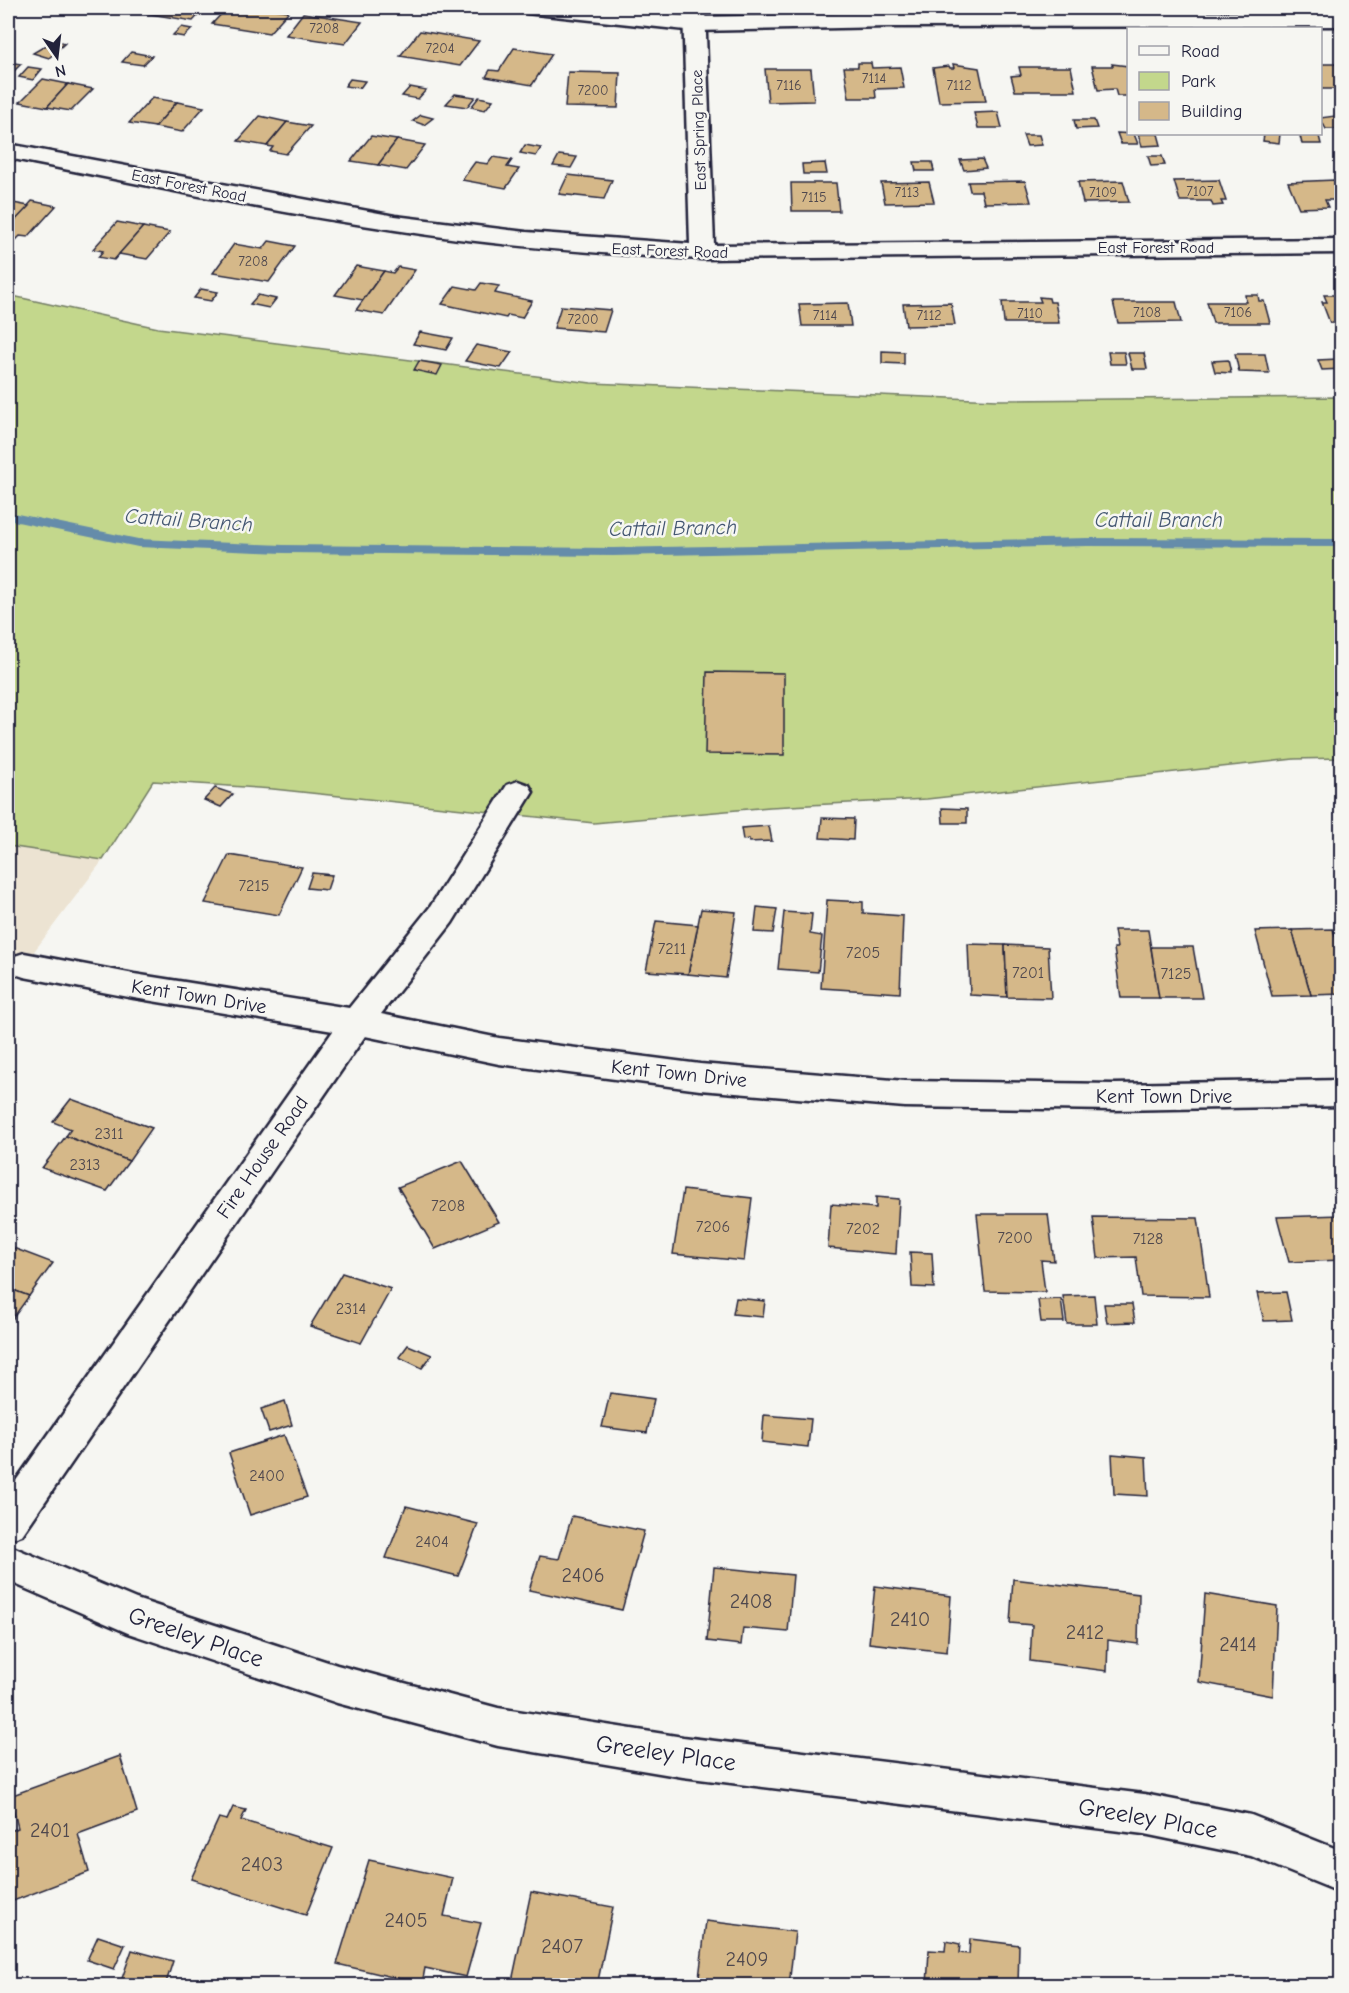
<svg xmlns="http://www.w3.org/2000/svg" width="1349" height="1993" font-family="'Comic Neue',sans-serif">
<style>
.built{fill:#ece3d2}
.green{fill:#c3d78c;stroke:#727c64;stroke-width:1.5}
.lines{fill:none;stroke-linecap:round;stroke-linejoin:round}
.stream{fill:#658caa;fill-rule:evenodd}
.building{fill:#d5b889;stroke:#22223b;stroke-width:1.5}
.minor-casing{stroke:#22223b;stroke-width:5}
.tertiary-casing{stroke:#22223b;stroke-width:5}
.minor{fill:#f6f6f2;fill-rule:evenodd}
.tertiary{fill:#f6f6f2;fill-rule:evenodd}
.labels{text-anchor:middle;stroke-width:5;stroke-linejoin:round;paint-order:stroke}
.far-number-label{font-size:14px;fill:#4f484e}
.far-street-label{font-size:16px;fill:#22223b;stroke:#f6f6f2}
.number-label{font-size:16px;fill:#4f484e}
.street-label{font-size:20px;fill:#22223b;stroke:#f6f6f2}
.near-number-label{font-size:20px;fill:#4f484e}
.water-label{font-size:21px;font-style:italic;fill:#445772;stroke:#f6f6f2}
.near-street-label{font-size:24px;fill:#22223b;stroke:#f6f6f2}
</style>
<rect width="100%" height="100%" fill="#f6f6f2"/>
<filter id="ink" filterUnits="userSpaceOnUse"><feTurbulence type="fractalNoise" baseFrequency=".0167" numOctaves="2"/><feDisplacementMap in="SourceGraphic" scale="12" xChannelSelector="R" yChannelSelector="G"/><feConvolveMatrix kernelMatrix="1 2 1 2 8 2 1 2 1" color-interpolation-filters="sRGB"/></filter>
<g filter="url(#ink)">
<polygon class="built" points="8,847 103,860 8,986"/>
<polygon class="green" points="8,295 158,328 591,383 997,400 1341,397 1341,758 1294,759 927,799 770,807 594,823 273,789 153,781 103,860 8,846"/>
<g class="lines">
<polygon class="stream" points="8,512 138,539 283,545 613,548 1087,538 1342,539 1342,547 1087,546 613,556 283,553 138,547 8,520"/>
</g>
<g class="building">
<polygon points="142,8 205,8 193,21 138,12"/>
<polygon points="227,8 266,8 289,11 269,33 212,24"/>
<polygon points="303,13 362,22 345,44 286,35"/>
<polygon points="181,27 192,29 184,37 173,35"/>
<polygon points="420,31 479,41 460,66 400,56"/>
<polygon points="55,40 65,43 49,58 33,53"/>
<polygon points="514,48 552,54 532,85 486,77 490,70 499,71"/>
<polygon points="131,52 152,56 143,65 122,62"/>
<polygon points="8,62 21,64 8,77"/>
<polygon points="858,63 871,63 872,68 900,67 904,88 875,89 876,98 849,98 844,67 858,67"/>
<polygon points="953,64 979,68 986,101 939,102 933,68 949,66 950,68 954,68"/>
<polygon points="1112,64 1128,66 1128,96 1117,96 1115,89 1098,90 1092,66 1113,66"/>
<rect x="1320" y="64" width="22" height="25"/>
<polygon points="28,67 42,69 33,80 19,77"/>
<polygon points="1019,67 1071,67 1076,91 1015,91 1011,76 1021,75"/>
<polygon points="765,69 811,69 814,101 768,102"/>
<polygon points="568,72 620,73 618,108 565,107"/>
<polygon points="43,79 68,84 47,107 20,102"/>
<polygon points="350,79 365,81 360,88 345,86"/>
<polygon points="68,84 93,89 71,111 47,107"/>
<polygon points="410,87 426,90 418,99 402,96"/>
<polygon points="455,94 475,97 467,107 446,104"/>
<polygon points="479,97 493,100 485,110 471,107"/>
<polygon points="152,98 177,102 155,127 129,123"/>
<polygon points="177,102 204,107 182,132 155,127"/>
<polygon points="998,112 1002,128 978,128 974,113"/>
<polygon points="421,115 433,118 424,125 413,121"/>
<polygon points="1342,115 1342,129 1326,129 1320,118"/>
<polygon points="260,116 287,122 267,146 238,141"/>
<polygon points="1074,120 1094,120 1097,128 1076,129"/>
<polygon points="287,122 311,126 286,154 270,151 273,147 267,146"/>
<polygon points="1117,133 1134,134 1138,144 1121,144"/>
<polygon points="1138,134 1158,134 1161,145 1142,146"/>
<polygon points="1264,134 1280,134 1279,143 1263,141"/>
<polygon points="1023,135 1039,135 1042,145 1027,146"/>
<polygon points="371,136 397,140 378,165 351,161"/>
<polygon points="1300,136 1319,136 1321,144 1302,144"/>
<polygon points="397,140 425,145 406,170 378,165"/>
<polygon points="525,145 541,148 536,156 520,153"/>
<polygon points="559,155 577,157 571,168 553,166"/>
<polygon points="1148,156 1162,156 1165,165 1151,166"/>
<polygon points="493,157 512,160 507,167 519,169 506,188 462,180 475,162 488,164"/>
<polygon points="982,159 986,168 964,170 960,160"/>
<polygon points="914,162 932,162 934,171 916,171"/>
<polygon points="825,163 827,174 803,174 802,164"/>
<polygon points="568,175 612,180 604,199 559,194"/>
<polygon points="1219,180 1226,201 1221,201 1223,205 1213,206 1211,201 1180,201 1174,181"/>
<polygon points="1335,180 1342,200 1325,200 1328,207 1299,208 1288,182"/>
<polygon points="1025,181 1031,202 984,203 981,191 970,191 968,182"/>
<polygon points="1123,181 1129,202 1083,203 1078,182"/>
<polygon points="929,182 934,202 885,203 881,183"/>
<polygon points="791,183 836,183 839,211 792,211"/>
<polygon points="32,201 56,206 28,237 20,236 12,244 8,243 8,228"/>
<polygon points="8,202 29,206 8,228"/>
<polygon points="117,222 143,227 114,260 98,257 103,251 93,249"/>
<polygon points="143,227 170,232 147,259 119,254"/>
<polygon points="269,241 295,246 269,282 213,273 234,244 263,249"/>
<polygon points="356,266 384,271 363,300 335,295"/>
<polygon points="398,267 415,270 384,315 356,310 384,271 393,273"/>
<polygon points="481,283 499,286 495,293 532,301 522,318 508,315 506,318 442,304 455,286 476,290"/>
<polygon points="201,289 218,292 211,301 194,298"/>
<polygon points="258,295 276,299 269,308 250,304"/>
<polygon points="1245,295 1258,295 1259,301 1264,301 1270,323 1213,323 1207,302 1246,302"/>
<polygon points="1324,295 1338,295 1342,301 1342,323 1330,323 1322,302 1327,302"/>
<polygon points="1039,297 1049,298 1050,302 1055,302 1059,323 1004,323 1002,302 1041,302"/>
<polygon points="1113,302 1176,302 1181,322 1118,323"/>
<polygon points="848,303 851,326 802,326 799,304"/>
<polygon points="951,303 955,325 906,326 903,304"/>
<polygon points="561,306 611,310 604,332 554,328"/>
<polygon points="420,332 453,338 446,350 413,344"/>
<polygon points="476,345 512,352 501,368 465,361"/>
<polygon points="882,351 904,352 904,364 882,363"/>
<polygon points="1108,352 1124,352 1126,364 1110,364"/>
<polygon points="1128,353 1144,353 1147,369 1132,369"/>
<polygon points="1235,354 1265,354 1269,373 1239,372"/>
<polygon points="1338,359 1342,369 1322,370 1318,360"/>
<polygon points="1228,360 1231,373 1215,372 1212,361"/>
<polygon points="419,361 442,365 437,375 414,370"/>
<polygon points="707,672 784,673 784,755 705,754"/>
<polygon points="215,788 233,794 221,807 204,800"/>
<polygon points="942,808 967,809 967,823 943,823"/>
<polygon points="822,818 854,819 853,840 820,838"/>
<polygon points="769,826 772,841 749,842 749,839 743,840 741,828"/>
<polygon points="229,855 302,867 279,915 205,903"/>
<polygon points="312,873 332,875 327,890 307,888"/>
<polygon points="827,900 863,902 863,913 903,916 900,993 821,988"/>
<polygon points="757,907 777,909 773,933 754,932"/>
<polygon points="701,909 736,912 726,978 688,974"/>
<polygon points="784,912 812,914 810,934 822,936 818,972 778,969"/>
<polygon points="656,921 698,925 688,974 646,971"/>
<polygon points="1333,929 1342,956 1342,994 1311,995 1292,930"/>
<polygon points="1114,930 1148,930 1159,998 1121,998 1114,948 1117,948"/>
<polygon points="1292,930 1311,995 1272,996 1255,931"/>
<polygon points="968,944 1005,945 1007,997 970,995"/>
<polygon points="1005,945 1048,947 1051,998 1007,997"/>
<polygon points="1151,947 1193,947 1202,998 1159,998"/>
<polygon points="71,1099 152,1128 129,1161 66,1136 71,1129 53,1122"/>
<polygon points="66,1136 129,1161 107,1191 42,1168"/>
<polygon points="462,1161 499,1222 435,1249 398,1187"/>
<polygon points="683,1190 752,1198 744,1261 673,1254"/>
<polygon points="876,1197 899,1199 896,1254 828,1248 831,1204 876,1208"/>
<polygon points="977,1214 1048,1214 1054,1261 1041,1260 1045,1292 985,1291"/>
<polygon points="1342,1215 1342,1260 1289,1262 1277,1217"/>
<polygon points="1093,1217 1198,1218 1209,1297 1141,1296 1136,1257 1098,1258"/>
<polygon points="8,1246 53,1263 29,1296 8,1288"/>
<polygon points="910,1252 932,1253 934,1288 912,1287"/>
<polygon points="342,1273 391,1289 361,1343 310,1326"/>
<polygon points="8,1288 29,1296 8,1325"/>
<polygon points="1286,1292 1292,1320 1264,1321 1257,1293"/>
<polygon points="1094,1295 1097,1324 1067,1324 1063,1296"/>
<polygon points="736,1298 765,1301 763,1317 733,1314"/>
<polygon points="1061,1299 1064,1322 1041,1322 1038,1300"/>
<polygon points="1104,1304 1132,1304 1135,1322 1107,1323"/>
<polygon points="408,1345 432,1355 422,1368 399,1357"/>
<polygon points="610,1393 654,1399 647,1433 602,1427"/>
<polygon points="285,1401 292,1425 269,1432 261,1409"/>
<polygon points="764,1415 811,1419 808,1447 762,1442"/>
<polygon points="284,1435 307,1497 250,1515 229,1453"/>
<polygon points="1112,1454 1146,1457 1148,1496 1114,1494"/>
<polygon points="406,1506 478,1524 458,1576 386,1558"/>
<polygon points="572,1516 644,1531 622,1610 529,1590 540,1556 559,1559"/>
<polygon points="714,1567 793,1575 788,1632 743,1628 741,1645 707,1641"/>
<polygon points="1013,1579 1139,1594 1138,1644 1108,1640 1107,1671 1030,1661 1032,1625 1010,1623"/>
<polygon points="875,1586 951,1596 947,1652 869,1643"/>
<polygon points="1205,1594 1277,1606 1273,1696 1199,1682"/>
<polygon points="120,1756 137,1812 78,1834 89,1872 8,1903 8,1832 18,1828 10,1796"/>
<polygon points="233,1807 246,1810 241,1820 333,1848 306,1915 191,1879 219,1818 227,1820"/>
<polygon points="369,1860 453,1878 444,1916 481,1923 466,1977 425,1968 422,1984 337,1964"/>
<polygon points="531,1892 613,1907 597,1986 511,1986"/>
<polygon points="706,1921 795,1932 789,1986 698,1986"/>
<polygon points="98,1936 125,1945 114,1969 87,1960"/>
<polygon points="970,1939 1019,1945 1018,1986 927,1986 929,1950 945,1951 946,1941 960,1944 959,1953 969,1954"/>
<polygon points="132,1950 173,1961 165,1986 120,1984"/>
</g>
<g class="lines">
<defs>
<g id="minor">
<path d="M 683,8 L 705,8 L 714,245 L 1342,239 L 1342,253 L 702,259 C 599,254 497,246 395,230 C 265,211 136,183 8,158 L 8,144 L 395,216 L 526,232 L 690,244 Z"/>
<polygon points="518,781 529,785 533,792 452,923 381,1014 499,1038 700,1064 905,1081 1115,1084 1342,1080 1342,1106 1115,1110 905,1107 700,1090 499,1064 365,1036 22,1535 8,1540 8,1492 333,1031 134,998 24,977 12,973 8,965 12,957 24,953 134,974 349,1008 430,907 507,785"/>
<polygon points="8,1545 136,1599 337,1665 498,1708 683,1737 1144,1794 1251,1815 1342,1851 1342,1893 1251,1856 1144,1834 683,1777 498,1746 337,1703 128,1633 8,1581"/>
</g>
<polygon id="tertiary" points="524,8 595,8 695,17 888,13 1342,12 1342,26 888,27 695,31 535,14 527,13"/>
</defs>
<use href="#minor" class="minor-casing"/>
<use href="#tertiary" class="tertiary-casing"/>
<use href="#minor" class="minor"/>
<use href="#tertiary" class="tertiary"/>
</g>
</g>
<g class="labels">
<g class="far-number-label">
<text x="324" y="33">7208</text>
<text x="440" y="53">7204</text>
<text x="874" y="83">7114</text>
<text x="789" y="90">7116</text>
<text x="959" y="90">7112</text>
<text x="593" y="95">7200</text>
<text x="1200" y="196">7107</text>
<text x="907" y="197">7113</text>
<text x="1103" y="197">7109</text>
<text x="814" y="202">7115</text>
<text x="253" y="266">7208</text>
<text x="1147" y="317">7108</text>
<text x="1238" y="317">7106</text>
<text x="1030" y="318">7110</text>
<text x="825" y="320">7114</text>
<text x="929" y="320">7112</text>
<text x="583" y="324">7200</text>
</g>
<g class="far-street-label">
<text transform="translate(698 130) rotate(-92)" y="6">East Spring Place</text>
<text transform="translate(189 185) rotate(11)" y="6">East Forest Road</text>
<text x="1156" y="253">East Forest Road</text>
<text transform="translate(670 250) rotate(2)" y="6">East Forest Road</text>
</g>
<g class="number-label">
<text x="254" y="891">7215</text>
<text x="672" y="954">7211</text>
<text x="863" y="958">7205</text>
<text x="1028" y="978">7201</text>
<text x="1176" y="979">7125</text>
<text x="109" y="1139">2311</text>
<text x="85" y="1170">2313</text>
<text x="448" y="1211">7208</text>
<text x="713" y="1232">7206</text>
<text x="863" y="1234">7202</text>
<text x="1015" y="1243">7200</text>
<text x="1148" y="1244">7128</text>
<text x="351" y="1314">2314</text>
<text x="267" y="1481">2400</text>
<text x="432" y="1547">2404</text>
</g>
<g class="street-label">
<text transform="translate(199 996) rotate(9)" y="7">Kent Town Drive</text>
<text transform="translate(679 1073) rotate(6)" y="7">Kent Town Drive</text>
<text x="1164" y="1103">Kent Town Drive</text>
<text transform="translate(262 1157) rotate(-55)" y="7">Fire House Road</text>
</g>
<g class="near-number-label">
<text x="583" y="1582">2406</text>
<text x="751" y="1608">2408</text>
<text x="910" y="1626">2410</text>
<text x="1085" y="1639">2412</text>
<text x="1238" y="1651">2414</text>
<text x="50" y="1837">2401</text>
<text x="262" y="1871">2403</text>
<text x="406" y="1927">2405</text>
<text x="562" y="1953">2407</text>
<text x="747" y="1966">2409</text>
</g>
<g class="water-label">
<text transform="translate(189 520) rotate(4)" y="7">Cattail Branch</text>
<text x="1159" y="527">Cattail Branch</text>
<text transform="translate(673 528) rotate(-1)" y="7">Cattail Branch</text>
</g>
<g class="near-street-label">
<text transform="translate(196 1637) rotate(19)" y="8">Greeley Place</text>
<text transform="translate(666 1753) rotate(8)" y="8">Greeley Place</text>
<text transform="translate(1148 1818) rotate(10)" y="8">Greeley Place</text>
</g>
</g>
<rect width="1349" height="1993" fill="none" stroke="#f6f6f2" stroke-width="30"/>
<rect x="15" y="15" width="1319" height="1963" fill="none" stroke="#22223b" stroke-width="2" filter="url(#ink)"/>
<rect x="1127" y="27" width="195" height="108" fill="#f6f6f2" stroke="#a1a1a9" stroke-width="1.5"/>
<rect x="1139" y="46" width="30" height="9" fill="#f6f6f2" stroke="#a1a1a9" stroke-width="1.5"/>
<text x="1181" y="57" font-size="18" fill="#22223b">Road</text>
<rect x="1139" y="72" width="30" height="18" fill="#c3d78c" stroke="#a1a1a9" stroke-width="1.5"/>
<text x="1181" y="87" font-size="18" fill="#22223b">Park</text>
<rect x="1139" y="102" width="30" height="18" fill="#d5b889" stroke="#a1a1a9" stroke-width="1.5"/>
<text x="1181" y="117" font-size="18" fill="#22223b">Building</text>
<g transform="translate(57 57) rotate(166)" stroke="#f6f6f2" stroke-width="4.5" paint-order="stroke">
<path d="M0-4.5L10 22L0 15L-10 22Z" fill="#22223b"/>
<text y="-9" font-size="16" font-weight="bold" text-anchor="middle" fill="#22223b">N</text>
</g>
</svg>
